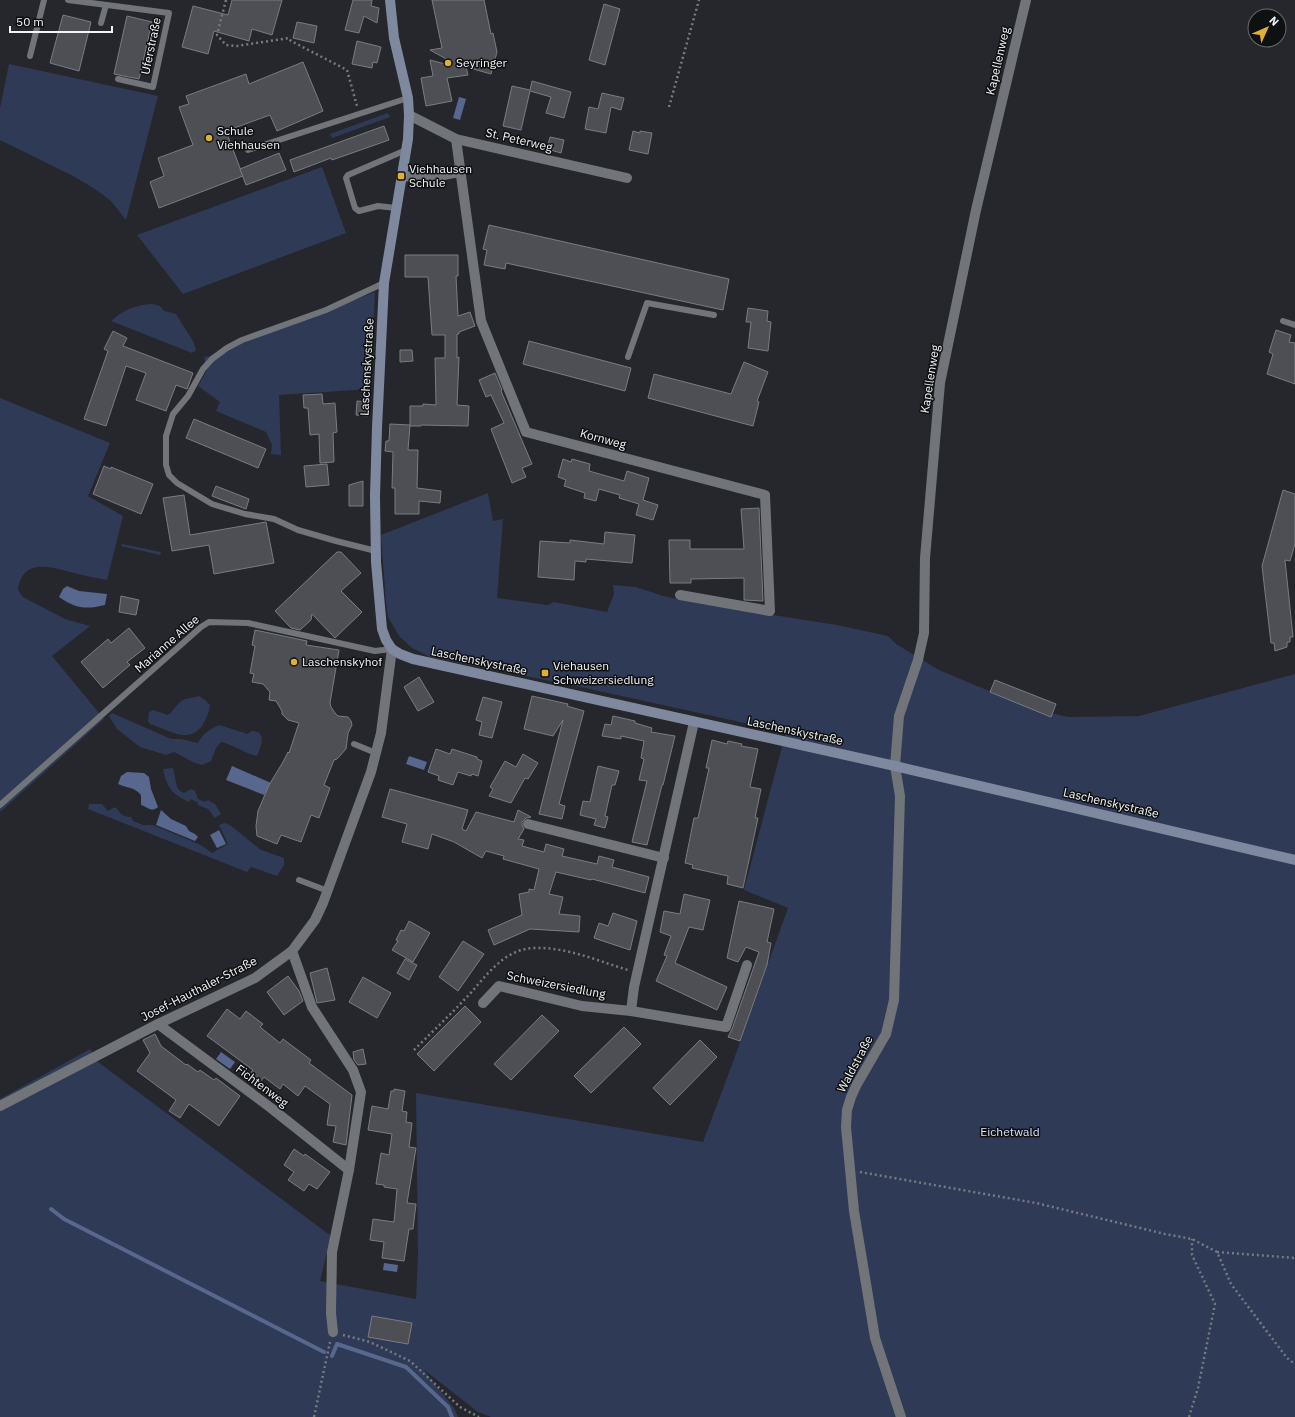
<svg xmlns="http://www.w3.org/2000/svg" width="1295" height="1417" font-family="'IBM Plex Sans',sans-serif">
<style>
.green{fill:#2f3a56}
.water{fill:#57678d}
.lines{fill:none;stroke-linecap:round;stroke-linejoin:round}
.stream{stroke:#57678d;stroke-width:4}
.building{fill:#4d4f54;stroke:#797c81}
.path{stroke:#787a7f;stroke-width:2.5;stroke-dasharray:2 3;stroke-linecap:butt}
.lane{stroke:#717479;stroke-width:6}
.street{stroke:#717479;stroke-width:10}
.secondary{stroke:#7e89a0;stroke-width:10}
.poi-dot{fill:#dfb034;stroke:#0f1012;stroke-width:1.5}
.labels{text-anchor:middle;stroke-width:3;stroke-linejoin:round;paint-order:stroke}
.street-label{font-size:12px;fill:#f2f4f7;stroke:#0f1012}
.poi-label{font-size:12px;fill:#f2f4f7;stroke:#0f1012;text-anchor:start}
.park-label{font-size:12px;fill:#d8e3fd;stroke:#0f1012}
</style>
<rect width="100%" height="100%" fill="#25272c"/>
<g class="green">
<polygon points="9,64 158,96 126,220 111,201 95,189 73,176 0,140 0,108"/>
<polygon points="388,113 390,117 332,138 330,134"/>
<polygon points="322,167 346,233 183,294 137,235"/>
<polygon points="375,292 370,389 279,395 281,455 271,454 272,445 266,432 216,411 220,402 198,386 207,370 204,357 210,356 219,351 225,353 244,342"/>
<path d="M 152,304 L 160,306 L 164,311 L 176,314 L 193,341 L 196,350 L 192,353 L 111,321 C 123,310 135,305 152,304 Z"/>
<path d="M 0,398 L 110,443 L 88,496 L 123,516 L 107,580 C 95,578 82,575 70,572 C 48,566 22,559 18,590 L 23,597 L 65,619 L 90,626 L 52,656 L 104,719 L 0,812 Z"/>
<polygon points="488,493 493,521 503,519 497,598 548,605 554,602 607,612 614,594 613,585 636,587 663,596 697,603 837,625 888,636 896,644 939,670 1035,710 1069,717 1139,716 1295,674 1295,1417 491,1417 478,1412 423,1369 454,1408 458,1417 0,1417 0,1099 90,1049 98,1062 331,1236 320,1281 416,1299 418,1256 416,1093 703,1142 733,1062 788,908 744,890 786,732 585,688 430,657 412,648 399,636 388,617 386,603 381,535"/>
<polygon points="122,544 161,552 160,555 121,546"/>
<path d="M 199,696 L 205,700 L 210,705 C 209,713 206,719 202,726 C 188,745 167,729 150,724 L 148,721 L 149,712 L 153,710 L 168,715 C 175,710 177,703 183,700 C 187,698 194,698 199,696 Z"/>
<path d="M 112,713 L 171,739 L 181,739 L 198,743 C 203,733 209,730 219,725 L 248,734 L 251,731 C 268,731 261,746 257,756 C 244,753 234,745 221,742 L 216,748 L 211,761 L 202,765 L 195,763 L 174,752 L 166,755 L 140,747 L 117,729 L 109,716 Z"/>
<path d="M 173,768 L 177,787 L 180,791 L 184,793 L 191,789 L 195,791 L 198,799 L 205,802 L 208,800 L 215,804 L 221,814 L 215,818 L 208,809 L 198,805 L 198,803 L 191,799 L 189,802 C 172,794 167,788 163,769 Z"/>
<path d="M 89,804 L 102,804 L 108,811 L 115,807 C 120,812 123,818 131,817 L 133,821 L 143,825 L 153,825 L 201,845 L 212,853 L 228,844 L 219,825 L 225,823 L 230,825 L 261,850 L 284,858 L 284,865 L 277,876 L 251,867 L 247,872 L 88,809 Z"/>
</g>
<g class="water">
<polygon points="459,97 466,99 460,120 453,118"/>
<path d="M 67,586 L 79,591 L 107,594 L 105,605 C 85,610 75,608 59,597 L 63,589 Z"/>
<polygon points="409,756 427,762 424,770 406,764"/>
<polygon points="232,766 271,783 264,795 226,780"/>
<path d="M 127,772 L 144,773 L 149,777 L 151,789 L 158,807 C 151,813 148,807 141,805 L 141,795 C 135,787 126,788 118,784 L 121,776 Z"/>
<polygon points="161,810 171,819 186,826 189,831 195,834 198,837 195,841 156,825"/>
<polygon points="219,830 226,844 217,848 210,835"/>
<polygon points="221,1052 235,1062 230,1069 216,1059"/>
<polygon points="384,1263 398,1265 397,1272 383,1270"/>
</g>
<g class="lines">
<g class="stream">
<polyline points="51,1209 64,1219 324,1352"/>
<polyline points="332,1356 337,1344 406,1367 448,1407 452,1417"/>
</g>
</g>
<g class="building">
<polygon points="232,0 282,0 272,35 252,29 249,41 214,31 208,54 182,47 193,6 228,15"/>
<polygon points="353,0 372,0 371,6 379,8 377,23 364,16 359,33 345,30"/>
<polygon points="432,0 484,0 491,34 493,33 497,52 491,74 466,67 468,75 447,78 452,101 426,106 421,78 433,76 430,60 449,65 450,61 430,50 442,48"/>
<polygon points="604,4 620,9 605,65 589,60"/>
<polygon points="63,15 91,22 79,71 50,63"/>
<polygon points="127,16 152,22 139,79 114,74"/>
<polygon points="297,22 317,26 314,43 293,38"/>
<polygon points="357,41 381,47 377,63 373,62 372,68 352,64"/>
<polygon points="303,62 323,111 277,131 270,115 226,131 243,176 159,208 150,182 164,176 158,158 193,145 179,107 189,104 186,96 246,74 249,84"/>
<polygon points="532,81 571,92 564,118 546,113 551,97 530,91 521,130 503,126 512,86 530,90"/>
<polygon points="602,93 624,98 621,110 611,107 606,133 585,129 589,107 598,109"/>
<polygon points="384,126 389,140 332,160 331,158 294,172 290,160"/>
<polygon points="633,131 640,133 640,131 652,133 648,154 629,150"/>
<polygon points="550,137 564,140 561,153 547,149"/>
<polygon points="279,153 286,170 246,185 240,169"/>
<polygon points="489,225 729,279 723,310 506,263 505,269 484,265 487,250 483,249"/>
<polygon points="405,255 458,255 458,276 456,276 458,316 470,312 475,326 459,332 459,334 457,334 457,358 459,357 457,405 469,406 468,426 421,425 421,426 410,426 410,406 423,406 423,404 436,405 435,358 445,358 445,335 432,335 428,277 405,277"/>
<polygon points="748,308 768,311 767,321 771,322 768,351 748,348 751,322 746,322"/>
<polygon points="1276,330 1291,335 1289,342 1295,343 1295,384 1267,374 1273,354 1269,352"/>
<polygon points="113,331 127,338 123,346 193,373 187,389 176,385 166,411 136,400 146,373 126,366 106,426 84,419 108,351 104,349"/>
<polygon points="529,341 631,368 625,391 523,364"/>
<polygon points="400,350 412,350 413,361 400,362"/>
<polygon points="744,362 768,372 757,401 759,402 753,426 648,398 654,374 731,394"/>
<polygon points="495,373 502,390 501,391 532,464 522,468 526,477 512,483 491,429 504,423 491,395 486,397 479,380"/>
<polygon points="322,394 323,404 335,403 337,432 333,433 334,462 320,463 319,434 310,435 308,408 304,408 303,395"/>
<polygon points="357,401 369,402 368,416 356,415"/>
<polygon points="194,419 266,449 258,468 186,438"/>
<polygon points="390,424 410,425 408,450 418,450 417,488 441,491 440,503 419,501 419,514 395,514 395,488 392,488 393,452 385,451 386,441 389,441"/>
<polygon points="563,459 571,462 572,459 590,464 589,471 624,481 627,471 649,478 643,500 658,505 653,520 636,515 639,504 619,498 620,495 599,489 596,501 584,498 585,493 564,486 566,480 558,477"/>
<polygon points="327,464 329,485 306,487 304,466"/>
<polygon points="104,466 111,469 111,467 153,484 141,514 93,494"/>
<polygon points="363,481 363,506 349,506 349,485"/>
<polygon points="216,486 249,499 246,509 212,496"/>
<polygon points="1283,490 1295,494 1295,544 1290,561 1285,560 1293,637 1290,637 1290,642 1287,642 1287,647 1275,651 1274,643 1271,643 1262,566"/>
<polygon points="184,495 190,535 266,522 274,563 214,574 209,545 172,551 163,498"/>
<polygon points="759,508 763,601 744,600 744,578 691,579 691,583 670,583 669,540 690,540 690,549 744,549 741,509"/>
<polygon points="605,532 635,535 632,563 586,559 586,562 575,561 574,580 538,577 540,541 570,543 570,540 604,544"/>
<polygon points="337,552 341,552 361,573 341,591 362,612 335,638 312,614 311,620 300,630 291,628 275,611"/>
<polygon points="121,596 139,600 136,615 119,612"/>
<polygon points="129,628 145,648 127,662 130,665 103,688 81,662 108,639 111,643"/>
<polygon points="255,630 307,641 306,645 339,650 330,703 331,707 335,713 338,716 348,717 351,721 352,725 348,733 346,749 337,759 334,760 324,785 330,788 319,818 311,815 301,842 281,835 277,844 257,836 256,826 258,811 269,785 283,762 288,752 289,753 299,723 288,720 282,714 282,711 276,701 269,700 270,692 263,684 252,682 254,674 250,673 255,646 252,645"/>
<polygon points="419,677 434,702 418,711 404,687"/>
<polygon points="995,680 1056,704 1051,717 990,692"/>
<polygon points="532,696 568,704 567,706 584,711 559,804 565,806 562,819 539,814 563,720 553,736 524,729"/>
<polygon points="483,697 502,702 492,738 479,735 482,722 476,720"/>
<polygon points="613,716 635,721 635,723 652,728 651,732 675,736 663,785 662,785 647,845 632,842 647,781 639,780 644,759 641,758 644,741 621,736 621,739 602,736 605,724 611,725"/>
<polygon points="712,740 727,744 728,741 742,744 741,746 758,749 750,787 761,789 755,818 758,818 743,888 727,884 728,876 692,868 693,865 685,863 694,818 698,818 709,768 706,768"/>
<polygon points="436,749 450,754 452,749 477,757 477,759 482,761 478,776 472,774 471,776 458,772 453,785 438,780 439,776 428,772"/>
<polygon points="523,754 538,763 528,779 525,778 511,803 489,796 493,789 490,787 505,761 516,767"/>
<polygon points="598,766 619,771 615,785 612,785 605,816 608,817 605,828 594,825 596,819 580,815 583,801 590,802"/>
<polygon points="390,789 468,810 462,829 466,831 476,812 514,822 518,810 531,817 526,818 522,822 522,825 524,829 518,839 524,840 522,846 544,852 546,844 564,849 562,856 597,864 599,856 614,860 612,867 649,877 645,893 592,879 591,880 556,872 549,894 563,897 559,914 580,916 579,932 530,929 494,945 488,930 522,915 519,894 529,892 529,889 534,890 539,869 503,859 504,856 486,851 482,858 454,842 432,834 428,849 402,842 407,824 382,817"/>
<polygon points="684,894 710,900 703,930 689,927 675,963 727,987 717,1010 656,981 667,956 664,955 671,936 660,932 664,911 680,914"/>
<polygon points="739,901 774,909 767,942 771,943 767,965 740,1041 728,1037 732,1029 759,952 746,947 738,962 727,958"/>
<polygon points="613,913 637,921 630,950 594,938 599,923 608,926"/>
<polygon points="409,921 430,933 413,962 392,950 398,941 396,940 401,930 404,931"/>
<polygon points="463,941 484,954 458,991 439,977"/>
<polygon points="405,959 417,965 409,980 397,973"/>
<polygon points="327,968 335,1000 317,1003 310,973"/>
<polygon points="288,976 299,991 303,1001 284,1015 267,992"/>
<polygon points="363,977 391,993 377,1018 349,1002"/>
<polygon points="465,1006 481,1022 434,1071 417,1054"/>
<polygon points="227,1009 240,1019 246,1011 263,1024 260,1027 280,1043 283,1039 311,1060 309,1063 352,1095 346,1145 333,1142 336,1126 327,1125 330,1104 305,1086 298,1096 283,1084 280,1089 264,1077 259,1083 248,1076 253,1070 207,1036"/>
<polygon points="542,1015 559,1031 511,1080 494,1064"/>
<polygon points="624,1027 641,1044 591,1093 574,1076"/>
<polygon points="155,1034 161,1046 186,1065 187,1064 198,1072 200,1070 214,1080 216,1078 240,1096 219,1126 189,1104 180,1118 169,1111 176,1100 137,1071 150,1053 143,1040"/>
<polygon points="700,1040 717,1057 670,1105 653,1088"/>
<polygon points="363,1049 366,1064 358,1065 354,1060 353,1052"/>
<polygon points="394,1089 405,1091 402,1111 407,1112 406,1122 412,1123 409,1147 416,1148 407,1203 416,1204 413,1229 409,1229 404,1261 382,1258 384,1242 370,1240 373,1219 394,1222 397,1189 384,1187 384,1185 376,1184 381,1153 389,1155 392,1134 368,1130 372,1106 388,1109 391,1091 394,1091"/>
<polygon points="294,1149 304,1156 305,1154 330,1172 317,1189 309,1184 304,1191 288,1180 294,1172 284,1165"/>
<polygon points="372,1316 412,1323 408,1344 368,1337"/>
</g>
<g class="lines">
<g class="path">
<polyline points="226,0 217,35 226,45 237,46 289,38 291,41 347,70 357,106"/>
<polyline points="669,107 699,0"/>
<path d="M 414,1050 C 431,1033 448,1017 464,1000 C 485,979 502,948 536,948 C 567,947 598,961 628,970"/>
<polyline points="860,1172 1036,1203 1165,1234 1192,1239 1217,1252 1231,1284 1287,1358 1295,1364"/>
<polyline points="1217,1252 1295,1258"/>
<polyline points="343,1335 370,1342 410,1361 460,1407 479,1417"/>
<polyline points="314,1417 330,1342"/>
<polyline points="1189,1417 1198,1388 1215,1304 1192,1255 1192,1239"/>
</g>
<g class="lane">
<polyline points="68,0 169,13 153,87 118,79"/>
<polyline points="101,23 106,5"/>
<polyline points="30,56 44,0"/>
<polyline points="248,150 408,98"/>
<polyline points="396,208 378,206 359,211 355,208 346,178 348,175 406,150"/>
<polyline points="1283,321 1295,325"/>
<polyline points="628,357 647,303 714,315"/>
<polyline points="376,551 336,541 298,530 274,519 245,514 212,504 177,483 169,475 166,465 166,436 173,414 188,396 203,369 212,359 227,348 242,340 326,310 384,283"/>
<polyline points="354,744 376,753"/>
<polyline points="0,805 201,627 209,622 248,623 375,651 392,649"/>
<polyline points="299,880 328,891"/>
</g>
<g class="street">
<polyline points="409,115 456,139 627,178"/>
<polyline points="456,139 481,321 526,432 765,495 770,611 680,595"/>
<polyline points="401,176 428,178 459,172"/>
<polyline points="528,824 664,858"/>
<polyline points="292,951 312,1007 353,1070 361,1092 349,1170 332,1252 331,1313 333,1332"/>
<polyline points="483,1003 499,986 582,1006 631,1011 726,1027 747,965"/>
<polyline points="631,1011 634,987 694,722"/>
<polyline points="158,1024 271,1108 349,1170"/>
<polyline points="0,1106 158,1024 255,978 292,951 315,920 323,903 371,772 381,733 392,649"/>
<polyline points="901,1417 875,1338 854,1211 846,1127 847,1110 851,1097 857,1084 886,1034 894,1000 900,796 895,766 899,716 918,660 924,633 925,558 940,383 976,210 1026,0"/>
</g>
<polyline class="secondary" points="390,0 394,38 408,98 409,115 408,139 384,283 377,428 375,496 376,562 382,629 386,640 392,649 400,654 413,659 895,766 1295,860"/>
</g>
<g class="poi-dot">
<circle cx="448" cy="63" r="4"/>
<circle cx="209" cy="138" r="4"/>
<rect x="397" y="172" width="8" height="8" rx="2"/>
<circle cx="294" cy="662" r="4"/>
<rect x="541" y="669" width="8" height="8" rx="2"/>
</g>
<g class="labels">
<g class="street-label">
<text transform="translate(151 46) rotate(-78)" y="4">Uferstraße</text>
<text transform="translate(998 61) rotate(-77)" y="4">Kapellenweg</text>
<text transform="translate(519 140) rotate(13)" y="4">St. Peterweg</text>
<text transform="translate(367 367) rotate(-87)" y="4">Laschenskystraße</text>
<text transform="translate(930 379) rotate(-81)" y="4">Kapellenweg</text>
<text transform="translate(603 439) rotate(15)" y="4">Kornweg</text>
<text transform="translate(167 644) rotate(-41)" y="4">Marianne Allee</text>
<text transform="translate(479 661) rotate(12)" y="4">Laschenskystraße</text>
<text transform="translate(795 731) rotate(12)" y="4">Laschenskystraße</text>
<text transform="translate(1111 803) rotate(13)" y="4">Laschenskystraße</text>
<text transform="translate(556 985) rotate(11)" y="4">Schweizersiedlung</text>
<text transform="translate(199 989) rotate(-27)" y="4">Josef-Hauthaler-Straße</text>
<text transform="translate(855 1064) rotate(-62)" y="4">Waldstraße</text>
<text transform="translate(262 1086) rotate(37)" y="4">Fichtenweg</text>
</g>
<g class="poi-label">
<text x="456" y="67">Seyringer</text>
<text x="217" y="135">Schule<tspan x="217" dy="14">Viehhausen</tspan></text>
<text x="409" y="173">Viehhausen<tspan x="409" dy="14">Schule</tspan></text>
<text x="302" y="666">Laschenskyhof</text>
<text x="553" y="670">Viehausen<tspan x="553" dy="14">Schweizersiedlung</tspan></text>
</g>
<g class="park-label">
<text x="1010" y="1136">Eichetwald</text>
</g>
</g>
<g transform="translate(1267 28) rotate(45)"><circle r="19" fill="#0f1012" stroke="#6a6b6e"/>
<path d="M0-3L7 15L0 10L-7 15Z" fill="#dfb034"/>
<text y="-6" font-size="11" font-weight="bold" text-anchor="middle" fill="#f2f4f7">N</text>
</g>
<path d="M10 26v6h102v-6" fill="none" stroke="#f2f4f7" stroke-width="2"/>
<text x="16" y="26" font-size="12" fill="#f2f4f7" stroke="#0f1012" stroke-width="3" paint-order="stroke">50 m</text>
</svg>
